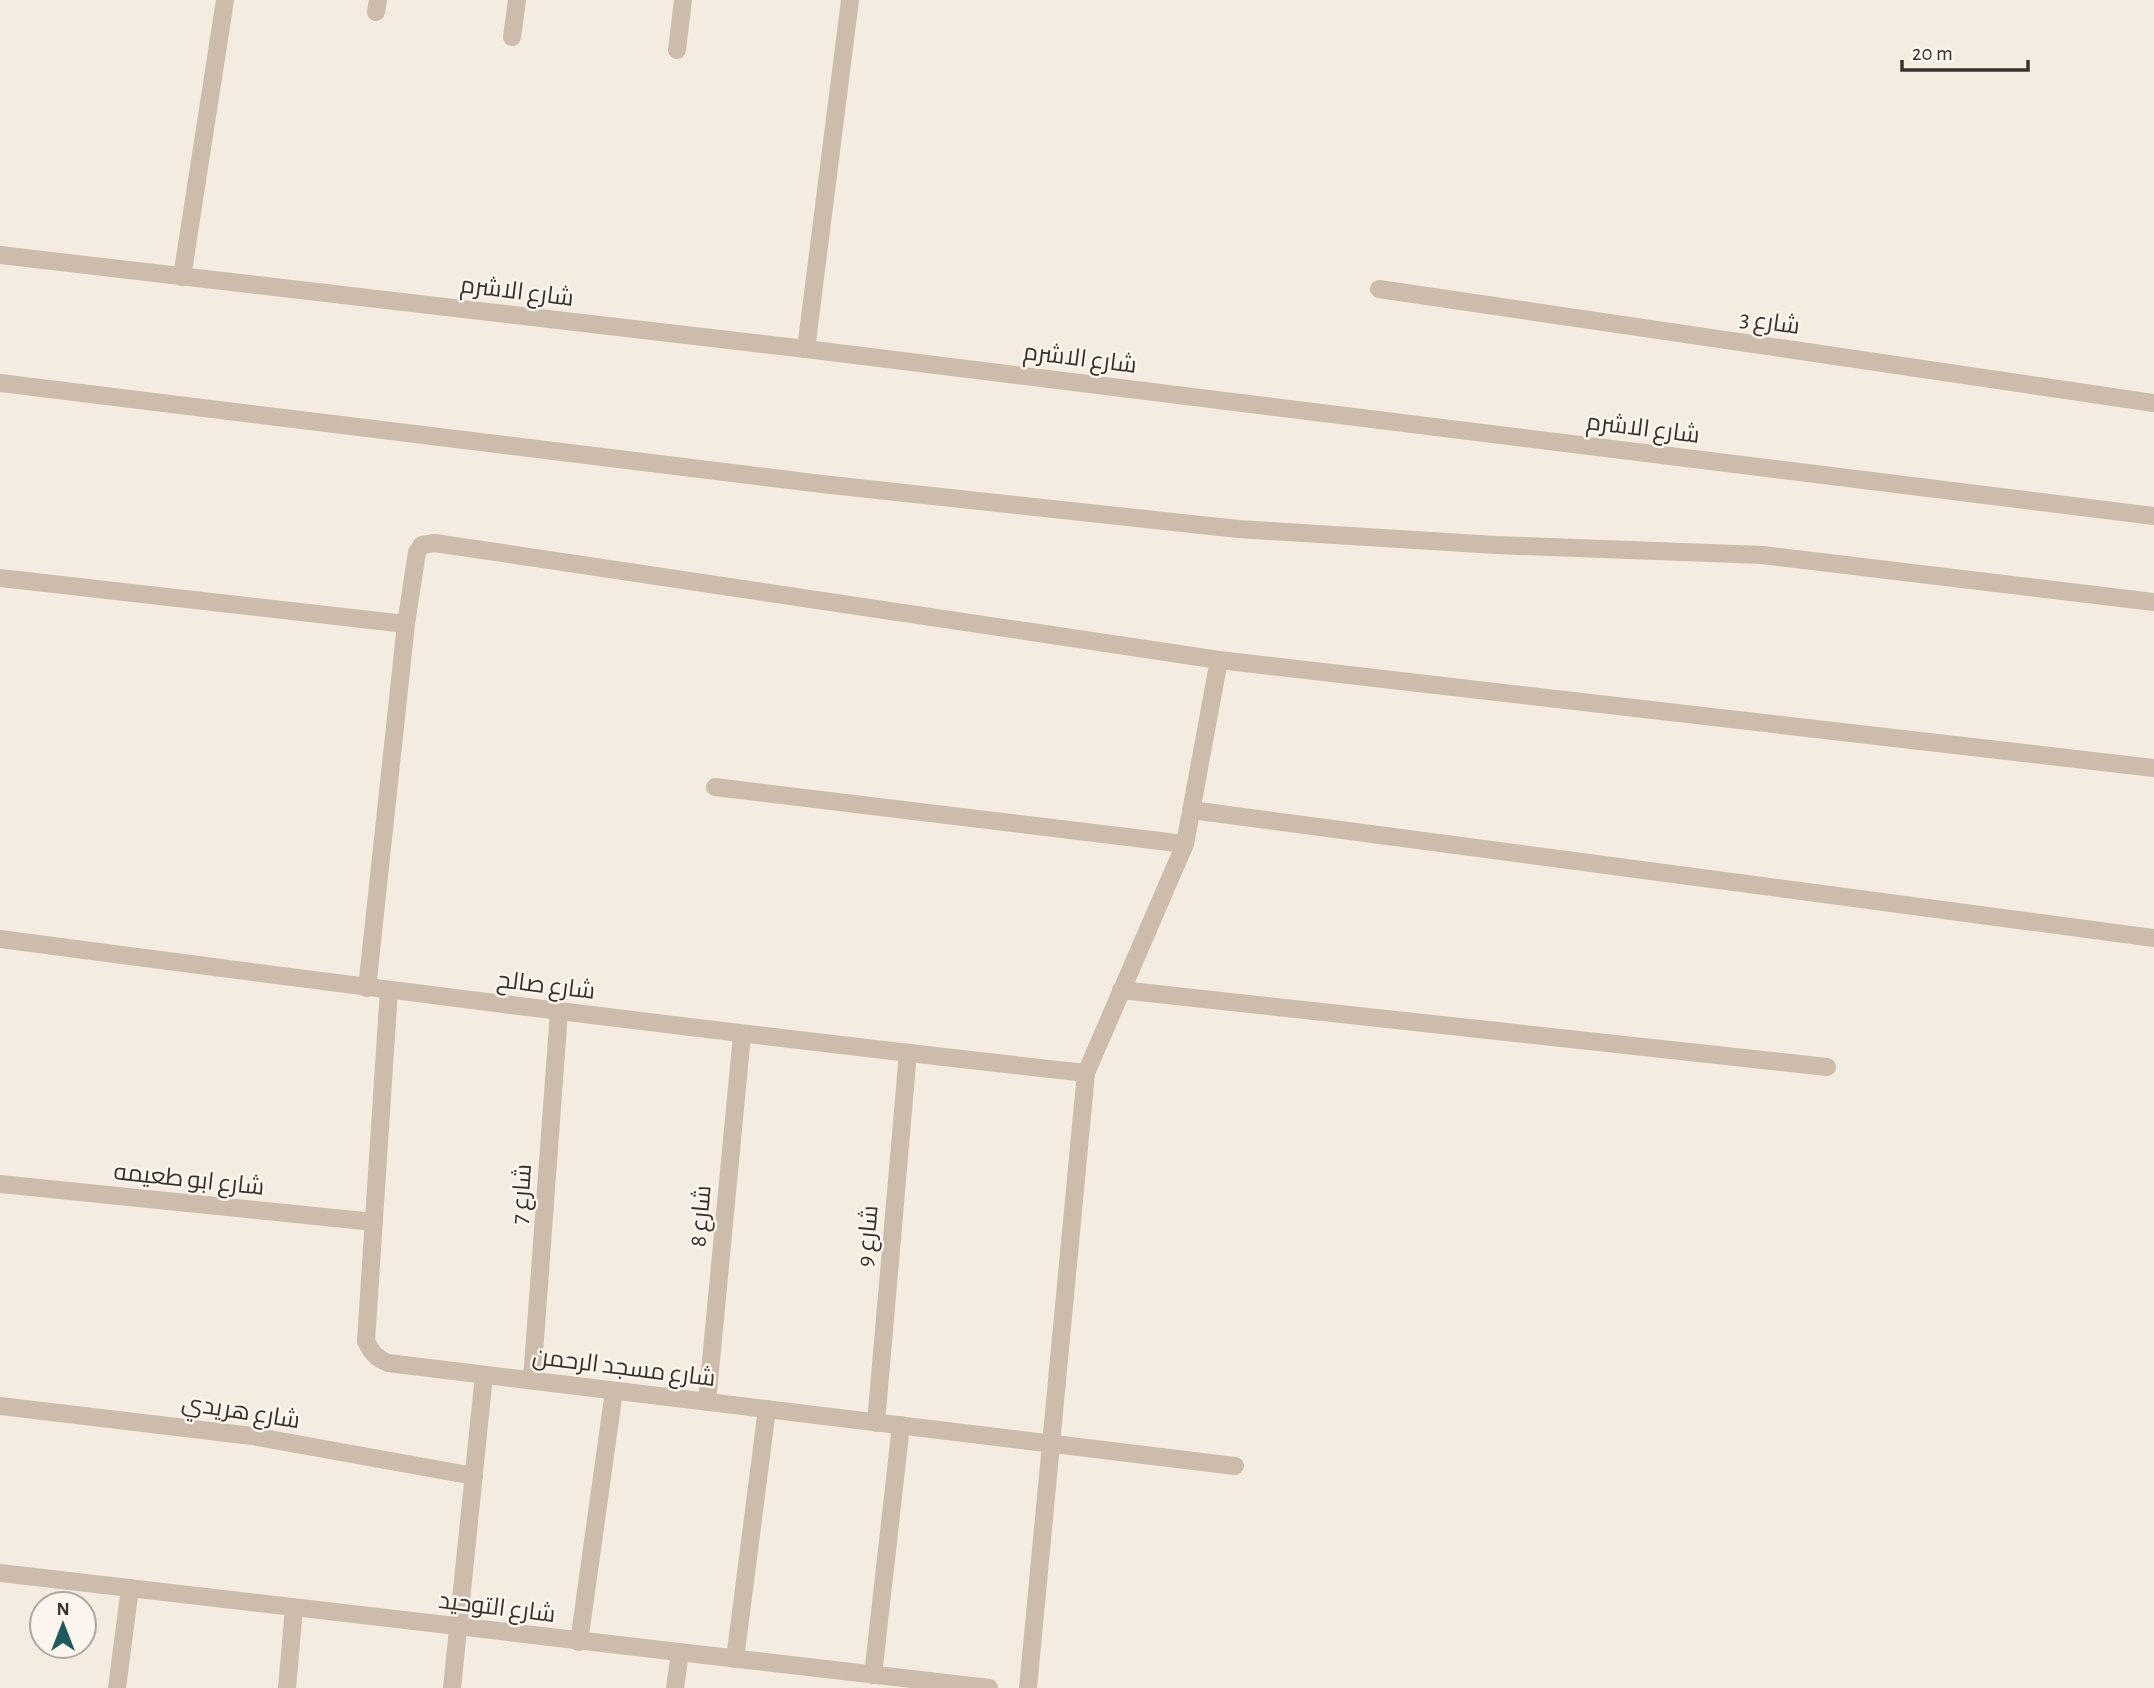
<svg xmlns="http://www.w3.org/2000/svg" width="2154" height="1688" font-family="'Alegreya Sans',Cairo,sans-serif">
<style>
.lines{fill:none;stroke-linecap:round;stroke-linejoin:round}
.street{stroke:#cdbbac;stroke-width:18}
.labels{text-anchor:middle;stroke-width:5;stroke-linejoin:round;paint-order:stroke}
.street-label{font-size:24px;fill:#3b302b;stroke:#fbf5ee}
</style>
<rect width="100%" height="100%" fill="#f4ebe1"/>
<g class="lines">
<g class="street">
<polyline points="376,12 378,0"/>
<polyline points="512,37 517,0"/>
<polyline points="677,50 683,0"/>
<polyline points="0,255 806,349 2154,516"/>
<polyline points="182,277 225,0"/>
<polyline points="1379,289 2154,403"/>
<polyline points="806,349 850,0"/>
<polyline points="0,383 822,484 1238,529 1496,545 1762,555 2154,602"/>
<polyline points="0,578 406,624"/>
<polyline points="715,787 1185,844"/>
<polyline points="1191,810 2154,938"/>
<path d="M 0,939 C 362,987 723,1033 1086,1073"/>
<polyline points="367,988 406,624 417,552 422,545 435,543 1219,660"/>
<path d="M 389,990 L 366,1341 C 371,1352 376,1358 388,1363 L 1235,1466"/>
<polyline points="1121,990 1827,1067"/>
<polyline points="0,1184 374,1222"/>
<polyline points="532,1380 559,1012"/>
<polyline points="707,1402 742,1035"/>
<polyline points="0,1406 252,1436 474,1476"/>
<polyline points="876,1423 908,1053"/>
<polyline points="0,1573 989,1688"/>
<polyline points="579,1642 614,1391"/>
<polyline points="735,1659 767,1409"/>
<polyline points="873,1675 901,1425"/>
<polyline points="117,1688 130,1588"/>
<polyline points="287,1688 294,1608"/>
<polyline points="452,1688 484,1375"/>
<polyline points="675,1688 680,1653"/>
<polyline points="1028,1688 1086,1073 1185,844 1219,660 2154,768"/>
</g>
</g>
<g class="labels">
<g class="street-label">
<text transform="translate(517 291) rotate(7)" y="8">شارع الاشرم</text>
<text transform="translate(1770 322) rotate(8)" y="8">شارع 3</text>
<text transform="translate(1080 358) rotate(7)" y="8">شارع الاشرم</text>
<text transform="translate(1643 428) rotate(7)" y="8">شارع الاشرم</text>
<text transform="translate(546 985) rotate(7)" y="8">شارع صالح</text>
<text transform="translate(189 1179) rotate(6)" y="8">شارع ابو طعيمه</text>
<text transform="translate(521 1194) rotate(-86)" y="8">شارع 7</text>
<text transform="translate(700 1216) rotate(-85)" y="8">شارع 8</text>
<text transform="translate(867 1236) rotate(-85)" y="8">شارع 9</text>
<text transform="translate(624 1367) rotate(7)" y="8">شارع مسجد الرحمن</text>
<text transform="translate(241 1411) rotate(9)" y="8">شارع هريدي</text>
<text transform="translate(497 1607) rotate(7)" y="8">شارع التوحيد</text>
</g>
</g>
<g transform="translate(63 1625)"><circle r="33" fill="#fbf5ee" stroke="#aea6a0" stroke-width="2"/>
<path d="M0-5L12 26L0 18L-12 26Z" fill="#1f5a5e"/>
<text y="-10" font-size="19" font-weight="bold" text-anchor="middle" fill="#3b302b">N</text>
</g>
<path d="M1902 60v10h126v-10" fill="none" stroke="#3b302b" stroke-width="3.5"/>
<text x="1912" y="60" font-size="21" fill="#3b302b" stroke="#fbf5ee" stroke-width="5" paint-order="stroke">20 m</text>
</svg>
